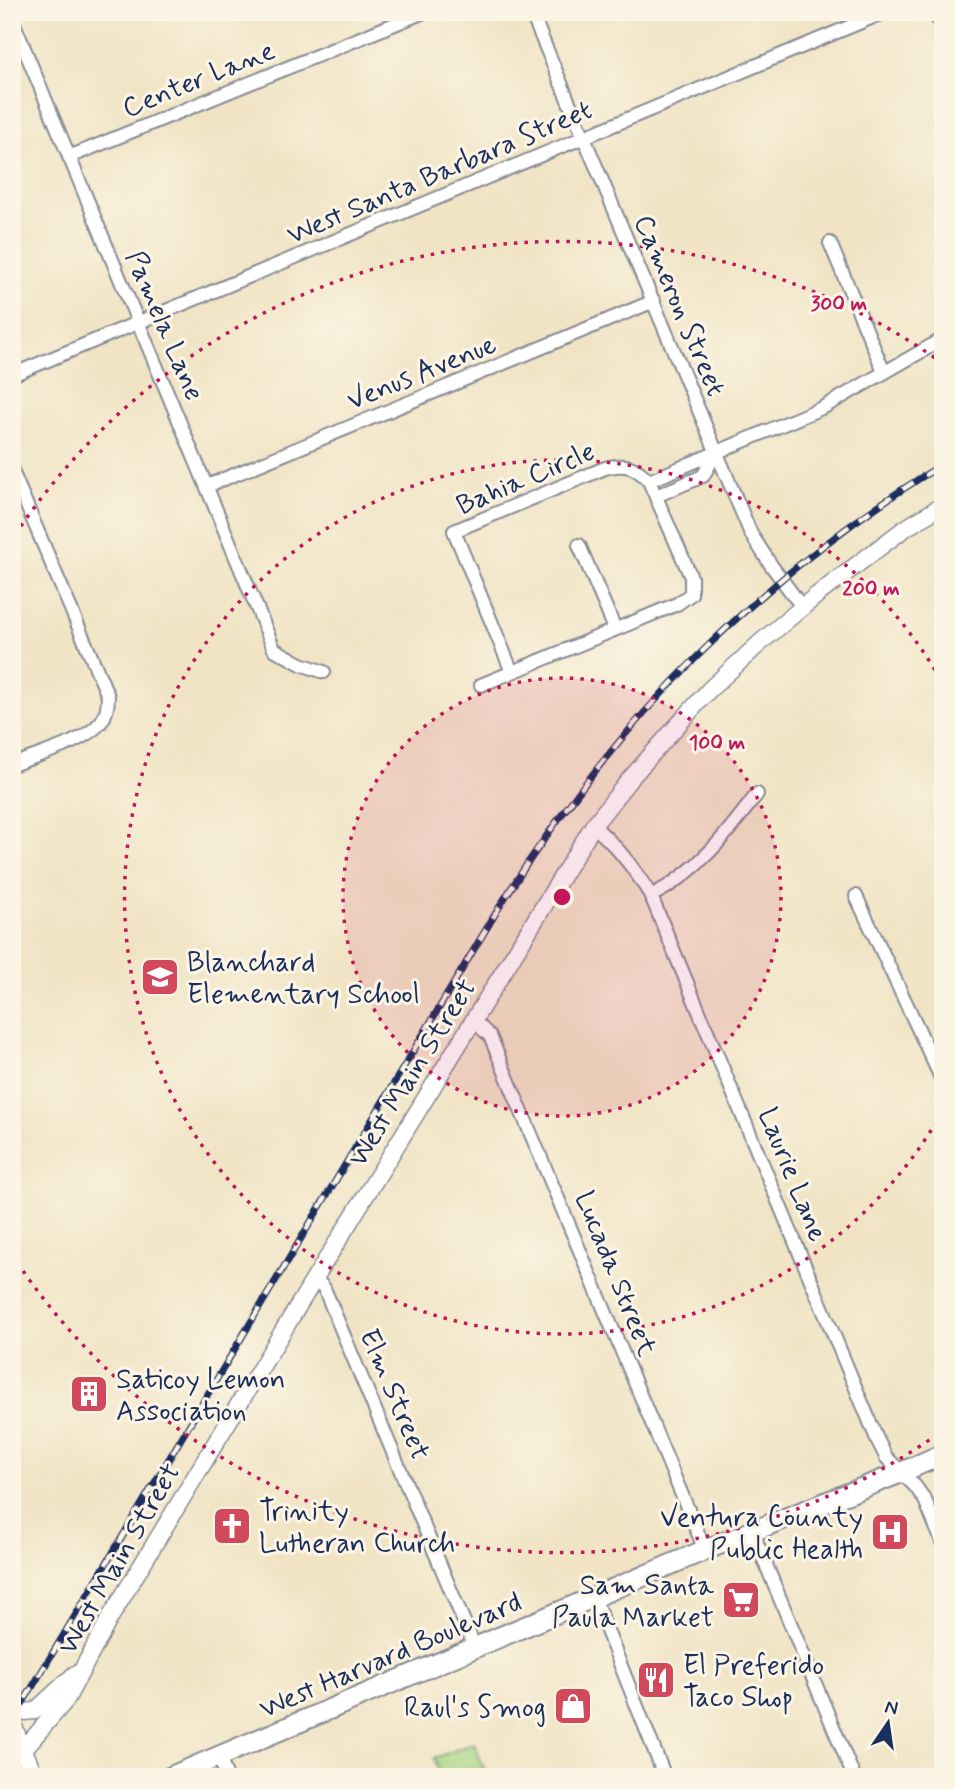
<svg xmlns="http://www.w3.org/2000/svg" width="955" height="1789" font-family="Mynerve,sans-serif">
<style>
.green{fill:#a4d381;stroke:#608170;stroke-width:2}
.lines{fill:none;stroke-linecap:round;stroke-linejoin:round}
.minor-casing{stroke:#868a92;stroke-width:16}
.tertiary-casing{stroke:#868a92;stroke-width:19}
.secondary-casing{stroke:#868a92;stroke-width:21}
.primary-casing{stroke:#868a92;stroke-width:23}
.minor{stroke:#fff;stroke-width:12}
.tertiary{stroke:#fff;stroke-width:16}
.secondary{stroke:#fff;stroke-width:18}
.primary{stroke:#fff;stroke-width:19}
.rail-casing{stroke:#1b2f5e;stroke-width:7}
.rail{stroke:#fcf5e5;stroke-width:4.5;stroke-dasharray:13;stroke-linecap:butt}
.ring{fill:none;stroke:#c2185b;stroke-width:3.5;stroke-dasharray:3.5 7}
.labels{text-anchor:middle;stroke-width:6;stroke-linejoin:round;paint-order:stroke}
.street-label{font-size:28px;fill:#1b2f5e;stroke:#fcf5e5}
.poi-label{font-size:28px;fill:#1b2f5e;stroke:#fcf5e5;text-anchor:start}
.centre{fill:#c2185b;stroke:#fcf5e5;stroke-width:3.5}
.ring-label{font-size:21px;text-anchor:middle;font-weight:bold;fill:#c2185b;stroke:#fcf5e5;stroke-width:6;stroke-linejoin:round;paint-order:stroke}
</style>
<rect width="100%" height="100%" fill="#fcf5e5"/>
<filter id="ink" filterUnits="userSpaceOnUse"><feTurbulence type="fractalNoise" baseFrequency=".0143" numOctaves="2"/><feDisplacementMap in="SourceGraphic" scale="14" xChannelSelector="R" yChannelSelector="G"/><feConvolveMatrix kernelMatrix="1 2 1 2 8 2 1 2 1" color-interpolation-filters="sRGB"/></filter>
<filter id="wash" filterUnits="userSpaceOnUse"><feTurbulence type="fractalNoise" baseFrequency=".00686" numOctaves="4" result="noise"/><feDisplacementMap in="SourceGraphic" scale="28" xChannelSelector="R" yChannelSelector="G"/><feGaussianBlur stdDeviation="1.57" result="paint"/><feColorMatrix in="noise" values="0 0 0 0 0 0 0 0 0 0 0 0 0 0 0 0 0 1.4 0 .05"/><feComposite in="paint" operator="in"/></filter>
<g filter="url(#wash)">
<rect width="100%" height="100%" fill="#f0e4c5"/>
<polygon class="green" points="474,1743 484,1768 462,1777 441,1777 434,1758"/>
</g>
<g filter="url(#ink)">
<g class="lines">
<defs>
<g id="minor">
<polyline points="531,12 751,534 771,565 802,607"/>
<polyline points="935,12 943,31"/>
<polyline points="12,19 274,649 301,664 324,672"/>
<polyline points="69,157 424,12"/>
<polyline points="830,243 884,372"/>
<polyline points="12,375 885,12"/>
<path d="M 12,471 L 108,696 C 108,705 107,714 101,722 C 84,743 37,755 12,765"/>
<polyline points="649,481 824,407 943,339"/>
<polyline points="207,486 654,301"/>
<polyline points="656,496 703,476 716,453"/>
<polyline points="579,545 615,629"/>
<path d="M 481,685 L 677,604 L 691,594 L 691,577 L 649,481 C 636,466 625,463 605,468 L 454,531 L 512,672"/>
<path d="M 593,826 C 618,846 635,869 651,896 L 877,1439 L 886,1457 L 915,1486 L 925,1500 L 943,1544"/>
<path d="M 651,896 C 697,873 727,834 757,794"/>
<polyline points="856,896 943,1082"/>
<polyline points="474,1021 490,1036 705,1550"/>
<polyline points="315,1278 324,1288 475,1648"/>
<polyline points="752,1531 854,1777"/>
<polyline points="594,1598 665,1777"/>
<polyline points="219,1757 227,1777"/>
</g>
<g id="tertiary">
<polyline points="12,1713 35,1711 75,1674"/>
<polyline points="12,1721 23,1750 66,1700 111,1616 315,1278 593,826 629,780 709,690 761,642 817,595 904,529 943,505"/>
</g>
<polyline id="secondary" points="23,1750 34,1777"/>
<polyline id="primary" points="170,1777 705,1550 900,1473 943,1454"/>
</defs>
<use href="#minor" class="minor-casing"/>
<use href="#tertiary" class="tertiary-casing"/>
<use href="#secondary" class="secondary-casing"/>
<use href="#primary" class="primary-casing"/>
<use href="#minor" class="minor"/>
<use href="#tertiary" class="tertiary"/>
<use href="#secondary" class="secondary"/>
<use href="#primary" class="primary"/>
<defs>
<path id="rail" d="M 12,1721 L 503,901 C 615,723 762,573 943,464"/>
</defs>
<use href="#rail" class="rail-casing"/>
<use href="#rail" class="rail"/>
</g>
</g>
<circle cx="562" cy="897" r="219" fill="#c2185b" fill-opacity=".12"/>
<g class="ring">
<circle cx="562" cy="897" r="219"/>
<path d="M942 1112A437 437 0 1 1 942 682"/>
<path d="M938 1434A656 656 0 0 1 15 1259M15 535A656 656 0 0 1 938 360"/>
</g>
<defs>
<symbol id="school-square" viewBox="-11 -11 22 22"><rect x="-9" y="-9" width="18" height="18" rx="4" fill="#d1495b" stroke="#fcf5e5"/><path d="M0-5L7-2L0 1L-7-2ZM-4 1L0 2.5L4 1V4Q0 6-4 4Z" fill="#fff"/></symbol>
<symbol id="building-square" viewBox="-11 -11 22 22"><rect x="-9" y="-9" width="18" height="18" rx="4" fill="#d1495b" stroke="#fcf5e5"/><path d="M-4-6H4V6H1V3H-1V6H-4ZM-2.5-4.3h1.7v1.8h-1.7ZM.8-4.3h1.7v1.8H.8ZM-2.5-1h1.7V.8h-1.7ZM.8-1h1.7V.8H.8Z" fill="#fff"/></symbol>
<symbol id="church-square" viewBox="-11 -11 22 22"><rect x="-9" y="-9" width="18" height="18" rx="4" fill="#d1495b" stroke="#fcf5e5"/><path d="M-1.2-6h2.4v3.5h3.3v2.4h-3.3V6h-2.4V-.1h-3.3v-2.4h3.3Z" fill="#fff"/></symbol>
<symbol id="hospital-square" viewBox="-11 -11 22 22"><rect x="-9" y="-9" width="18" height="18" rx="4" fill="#d1495b" stroke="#fcf5e5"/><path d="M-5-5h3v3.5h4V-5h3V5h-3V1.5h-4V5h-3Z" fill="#fff"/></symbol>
<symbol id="supermarket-square" viewBox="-11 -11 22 22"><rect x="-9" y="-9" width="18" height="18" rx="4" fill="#d1495b" stroke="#fcf5e5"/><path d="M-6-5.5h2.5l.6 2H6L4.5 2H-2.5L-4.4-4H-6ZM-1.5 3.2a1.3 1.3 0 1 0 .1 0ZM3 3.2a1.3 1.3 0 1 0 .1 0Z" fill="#fff"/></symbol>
<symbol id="restaurant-square" viewBox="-11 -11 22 22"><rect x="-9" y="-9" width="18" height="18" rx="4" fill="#d1495b" stroke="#fcf5e5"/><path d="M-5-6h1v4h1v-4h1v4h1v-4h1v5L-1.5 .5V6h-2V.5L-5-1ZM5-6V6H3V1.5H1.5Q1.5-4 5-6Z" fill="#fff"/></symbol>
<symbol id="shop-square" viewBox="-11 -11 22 22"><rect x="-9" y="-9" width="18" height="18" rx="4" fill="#d1495b" stroke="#fcf5e5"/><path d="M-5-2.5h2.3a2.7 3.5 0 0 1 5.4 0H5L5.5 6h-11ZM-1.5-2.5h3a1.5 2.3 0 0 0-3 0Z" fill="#fff"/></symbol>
</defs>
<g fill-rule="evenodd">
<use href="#school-square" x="138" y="955" width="44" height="44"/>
<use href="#building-square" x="67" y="1372" width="44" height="44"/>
<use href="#church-square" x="210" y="1504" width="44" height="44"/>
<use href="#hospital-square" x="868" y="1510" width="44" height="44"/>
<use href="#supermarket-square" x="719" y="1578" width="44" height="44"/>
<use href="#restaurant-square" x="634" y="1658" width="44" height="44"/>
<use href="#shop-square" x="551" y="1684" width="44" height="44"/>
</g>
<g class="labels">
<g class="street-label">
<text transform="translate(198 78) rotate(-22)" y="10">Center Lane</text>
<text transform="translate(439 171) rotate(-23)" y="10">West Santa Barbara Street</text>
<text transform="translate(681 305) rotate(67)" y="10">Cameron Street</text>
<text transform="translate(166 325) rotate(67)" y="10">Pamela Lane</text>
<text transform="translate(421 371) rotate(-22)" y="10">Venus Avenue</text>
<text transform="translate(525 477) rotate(-23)" y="10">Bahia Circle</text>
<text transform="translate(411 1072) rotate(-58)" y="10">West Main Street</text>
<text transform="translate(794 1174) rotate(68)" y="10">Laurie Lane</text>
<text transform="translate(617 1273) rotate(68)" y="10">Lucada Street</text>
<text transform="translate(396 1394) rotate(67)" y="10">Elm Street</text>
<text transform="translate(118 1558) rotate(-60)" y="10">West Main Street</text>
<text transform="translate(390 1654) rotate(-23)" y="10">West Harvard Boulevard</text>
</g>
<g class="poi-label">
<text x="187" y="971">Blanchard<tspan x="187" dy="32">Elementary School</tspan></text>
<text x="116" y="1388">Saticoy Lemon<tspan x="116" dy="32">Association</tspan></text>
<text x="259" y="1520">Trinity<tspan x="259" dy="32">Lutheran Church</tspan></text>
<text x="863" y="1526" text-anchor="end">Ventura County<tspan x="863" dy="32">Public Health</tspan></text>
<text x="714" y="1594" text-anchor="end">Sam Santa<tspan x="714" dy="32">Paula Market</tspan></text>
<text x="683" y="1674">El Preferido<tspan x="683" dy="32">Taco Shop</tspan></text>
<text x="546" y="1716" text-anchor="end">Raul's Smog</text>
</g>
</g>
<circle cx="562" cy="897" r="10" class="centre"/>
<g class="ring-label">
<text x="839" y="310">300 m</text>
<text x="871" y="595">200 m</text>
<text x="717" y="749">100 m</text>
</g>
<rect width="955" height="1789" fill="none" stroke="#fcf5e5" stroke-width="42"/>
<g transform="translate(888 1723) rotate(13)" stroke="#fcf5e5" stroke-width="5" paint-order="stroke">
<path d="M0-5L12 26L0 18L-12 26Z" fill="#1b2f5e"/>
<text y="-10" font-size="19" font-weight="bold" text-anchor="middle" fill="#1b2f5e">N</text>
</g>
</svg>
